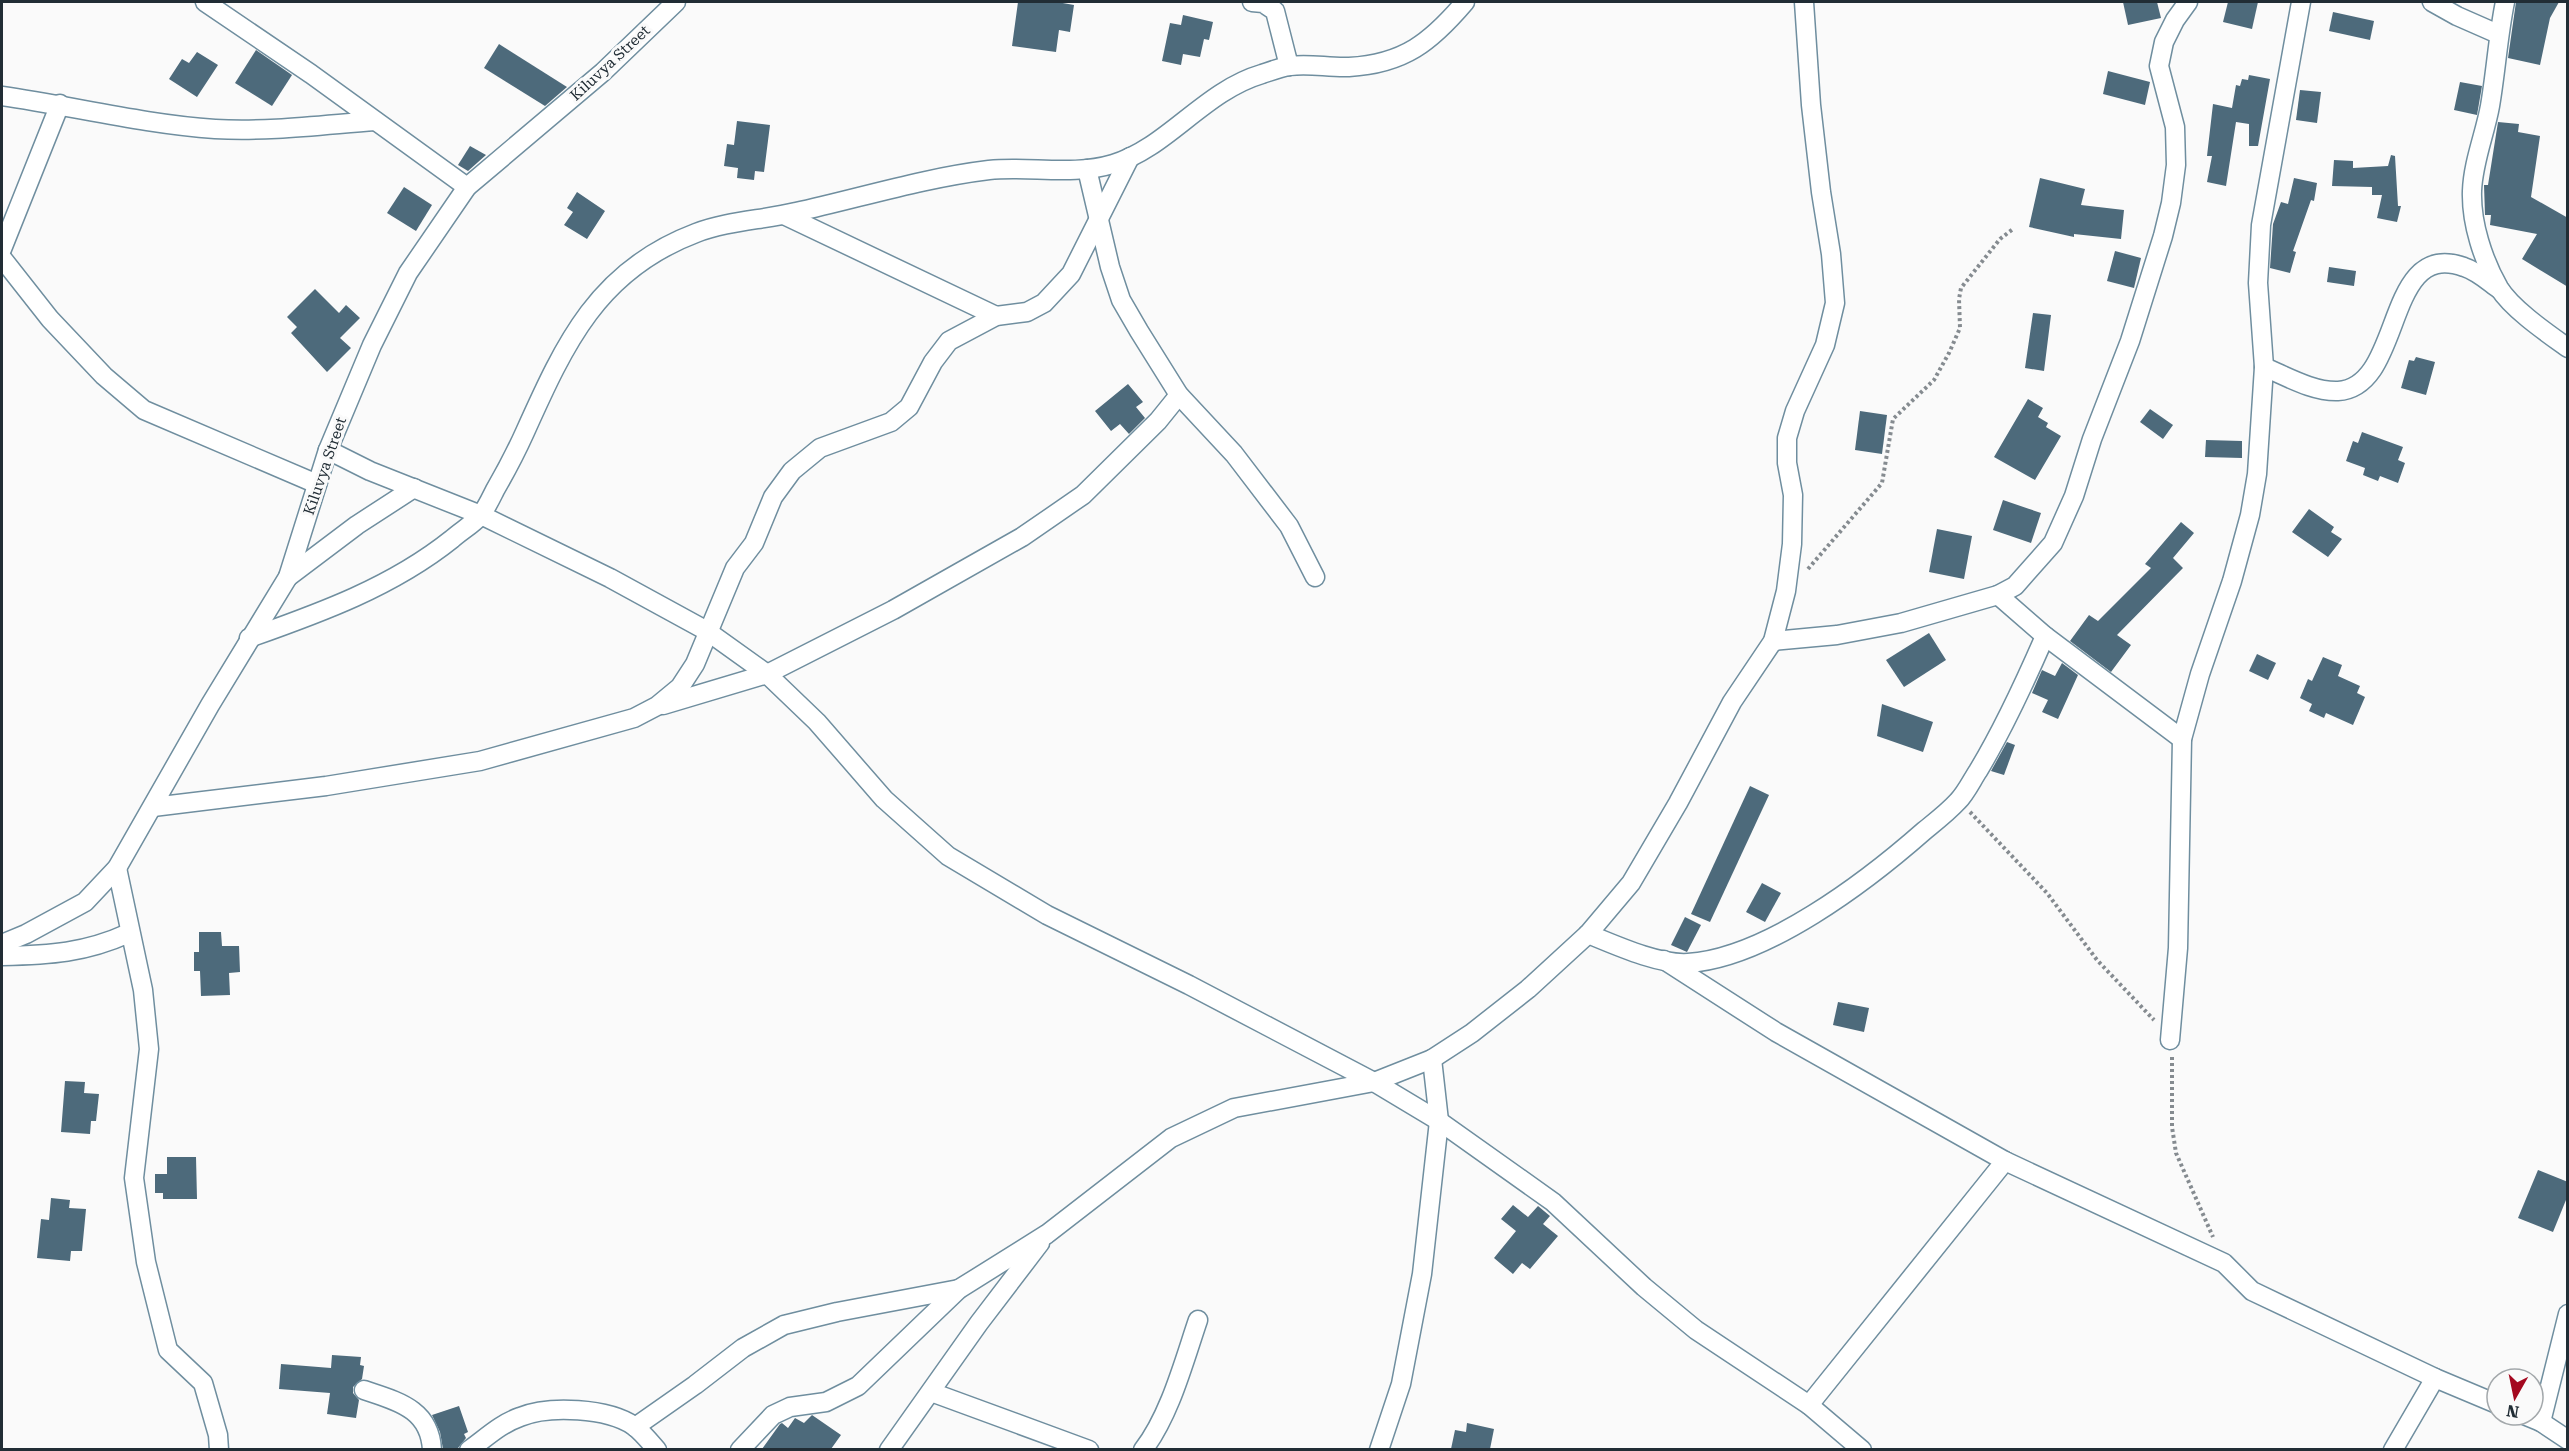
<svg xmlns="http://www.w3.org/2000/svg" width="2569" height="1451" font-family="'Roboto Serif',serif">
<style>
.building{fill:#4d6a7b}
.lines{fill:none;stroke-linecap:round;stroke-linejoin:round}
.minor-casing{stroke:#6f8e9f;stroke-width:21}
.path{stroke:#858b90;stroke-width:4;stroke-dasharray:3 3;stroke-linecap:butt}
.minor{stroke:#fff;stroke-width:18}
.labels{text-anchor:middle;stroke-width:6;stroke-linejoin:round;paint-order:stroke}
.street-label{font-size:15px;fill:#212d35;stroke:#fafafa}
</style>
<rect width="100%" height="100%" fill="#fafafa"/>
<g class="building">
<polygon points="1018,2 1057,2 1074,5 1070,32 1059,30 1056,52 1012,46"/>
<polygon points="2123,2 2157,2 2161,18 2128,25"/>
<polygon points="2228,2 2258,2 2252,29 2223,22"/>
<polygon points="2516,2 2559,2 2550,18 2540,65 2508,58"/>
<polygon points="2333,12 2374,21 2370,40 2329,31"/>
<polygon points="1183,15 1213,22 1209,40 1204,39 1200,57 1183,54 1181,65 1162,61 1170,23 1181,25"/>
<polygon points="499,44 567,87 545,106 484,68"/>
<polygon points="256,50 292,75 272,106 235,83"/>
<polygon points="197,52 218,65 197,97 169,79 182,59 189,63"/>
<polygon points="2108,71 2150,82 2145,105 2103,94"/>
<polygon points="2249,75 2270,79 2258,146 2249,146 2249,124 2236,122 2226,186 2207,182 2212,156 2207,156 2213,104 2232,108 2236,85 2240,86 2242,79 2248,80"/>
<polygon points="2460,82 2482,86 2477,115 2454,110"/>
<polygon points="2300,90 2321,92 2317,123 2296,120"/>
<polygon points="737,121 770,125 764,172 755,171 754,180 737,178 738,168 724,166 727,144 734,145"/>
<polygon points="2498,122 2519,124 2518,132 2540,136 2531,197 2568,218 2568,287 2522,259 2537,234 2490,225 2491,215 2485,215 2484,185 2488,185"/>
<polygon points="470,146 486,155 468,171 458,165"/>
<polygon points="2391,155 2395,156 2398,206 2401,206 2397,222 2377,218 2382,195 2372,195 2372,187 2332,186 2334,160 2353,161 2353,168 2388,166"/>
<polygon points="2040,178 2085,189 2081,205 2124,210 2121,239 2074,234 2074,237 2029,227"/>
<polygon points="2294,178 2317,183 2314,201 2311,200 2293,251 2296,252 2290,273 2270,268 2273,224 2281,202 2288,204"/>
<polygon points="404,187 432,205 416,231 387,213"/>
<polygon points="577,192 605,211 587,239 564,225 573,212 567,208"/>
<polygon points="2115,251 2141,258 2134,288 2107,281"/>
<polygon points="2329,267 2356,271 2354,286 2327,282"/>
<polygon points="315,289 339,313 346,305 360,318 340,338 351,348 327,372 291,333 297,327 287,317"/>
<polygon points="2033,313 2051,315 2044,371 2025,368"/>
<polygon points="2416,357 2435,362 2426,395 2401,388 2409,360 2414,361"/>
<polygon points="1128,384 1143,402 1136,407 1145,418 1129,434 1120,424 1111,431 1095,411"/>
<polygon points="2028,399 2043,408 2038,417 2048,423 2046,427 2061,436 2035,480 1994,457"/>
<polygon points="2150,409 2173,425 2163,439 2140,422"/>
<polygon points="1860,411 1887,415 1882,454 1855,450"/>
<polygon points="2362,432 2403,447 2398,460 2405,463 2398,483 2380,476 2378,481 2363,475 2365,468 2346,461 2353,441 2358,443"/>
<polygon points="2206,440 2242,441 2242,458 2205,457"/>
<polygon points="2003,500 2041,513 2031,543 1993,530"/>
<polygon points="2309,509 2334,527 2331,532 2342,539 2328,557 2292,532"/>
<polygon points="2181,522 2194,533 2173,558 2183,568 2117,635 2131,645 2111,672 2070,641 2089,615 2098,621 2151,568 2145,564"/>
<polygon points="1937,529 1972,536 1964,579 1929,572"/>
<polygon points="1929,633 1946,660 1904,687 1886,660"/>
<polygon points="2257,654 2276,663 2268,680 2249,671"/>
<polygon points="2323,657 2342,665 2338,676 2360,686 2357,693 2365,697 2353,725 2326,713 2324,718 2309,711 2312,704 2300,698 2308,679 2312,681"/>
<polygon points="2062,663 2078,675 2058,719 2042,712 2048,700 2032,693 2042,670 2055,676"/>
<polygon points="1882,704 1933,722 1923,752 1877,736"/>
<polygon points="2007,742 2015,745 2004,775 1991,771"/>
<polygon points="1750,786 1769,795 1710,922 1691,914"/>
<polygon points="1762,883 1781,893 1765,922 1746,912"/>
<polygon points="1685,917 1701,925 1687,952 1671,945"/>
<polygon points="199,932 221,932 222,946 239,946 240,972 229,973 230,995 201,996 200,971 194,971 194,952 199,952"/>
<polygon points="1838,1002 1869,1008 1864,1032 1833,1025"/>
<polygon points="65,1081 85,1082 84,1093 99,1094 96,1121 91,1121 90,1134 61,1132"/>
<polygon points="167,1157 196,1157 197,1199 163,1199 163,1193 155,1193 155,1174 167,1174"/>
<polygon points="2538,1170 2568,1182 2568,1195 2553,1232 2518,1218"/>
<polygon points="51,1198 70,1200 69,1208 86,1209 82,1251 71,1251 70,1261 37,1258 41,1219 49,1220"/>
<polygon points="1513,1205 1528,1217 1538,1206 1550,1216 1543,1224 1558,1236 1530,1269 1522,1263 1513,1274 1494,1258 1516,1231 1501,1219"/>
<polygon points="332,1355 361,1357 360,1365 364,1366 362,1379 353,1387 353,1393 359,1400 356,1418 327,1414 330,1393 279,1389 281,1364 331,1368"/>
<polygon points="459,1406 468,1432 464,1434 466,1438 458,1448 443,1449 440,1432 432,1415"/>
<polygon points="812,1415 841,1435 831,1449 762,1449 780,1424 782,1423 788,1428 795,1418 804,1423"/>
<polygon points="1467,1423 1494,1429 1490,1449 1451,1449 1455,1430 1466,1432"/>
</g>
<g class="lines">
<defs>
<g id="minor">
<polyline points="205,2 311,74 467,187"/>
<polyline points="1252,2 1263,3 1275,11 1289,66"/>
<polyline points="2432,2 2457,16 2498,34"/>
<path d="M 2505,2 C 2498,36 2496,71 2490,106 C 2485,134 2473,162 2472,191 C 2471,223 2483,260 2499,288 C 2512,309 2547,333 2568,348"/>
<path d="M 2,96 C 72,106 143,124 215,129 C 268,132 322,125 375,121"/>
<polyline points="1087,169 1110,267 1121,300 1139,331 1179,395 1234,454 1289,526 1315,577"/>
<polyline points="784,215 996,316"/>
<polyline points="2,249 60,104"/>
<polyline points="2,258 50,319 104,376 144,410 317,484"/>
<path d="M 2264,367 C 2286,376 2313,392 2338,391 C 2405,387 2383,238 2464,267 C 2477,271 2489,282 2499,289"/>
<polyline points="328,450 370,471 481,515 610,578 707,631 767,674 817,722 884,799 948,856 1047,915 1189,985 1374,1082 1439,1121 1553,1202 1644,1287 1696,1330 1809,1405 1862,1450"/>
<polyline points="288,577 357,525 414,488"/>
<polyline points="1998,595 2045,636 2182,739"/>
<path d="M 249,638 C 320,613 392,587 452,539 C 461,531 473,524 480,516 C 486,509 491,498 495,490 C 506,471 516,452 525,432 C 565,343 598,270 696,233 C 727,221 763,220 796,212 C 860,198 923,178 989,170 C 1030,166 1073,176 1113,164 C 1167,148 1204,91 1262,74 C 1271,71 1281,67 1290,66 C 1309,63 1329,68 1349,67 C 1404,64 1431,42 1465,2"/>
<polyline points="1773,641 1837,635 1901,623 1998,595 2015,586 2053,543 2074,496 2092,439 2130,341 2163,236 2171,203 2176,165 2175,127 2159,66 2164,42 2175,20 2188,2"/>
<polyline points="663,705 767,674 893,610 1022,537 1083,495 1158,421 1179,395"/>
<polyline points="153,807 326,786 480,761 634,718 657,706 680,687 695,664 735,568 754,543 773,497 792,471 820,448 891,422 909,407 933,362 949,341 996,316 1027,312 1044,303 1071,274 1130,157"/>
<polyline points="117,868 143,990 149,1049 134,1178 146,1262 168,1350 203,1383 218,1435 219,1450"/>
<path d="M 1588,934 C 1615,945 1659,965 1688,963 C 1766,958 1866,882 1924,831 C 1935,822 1948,812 1958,801 C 1966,793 1972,780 1978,771 C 2004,728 2025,682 2045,636"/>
<polyline points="2,944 26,934 85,902 117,868 210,705 288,577 328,450 372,345 408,273 467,187 603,72 676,2"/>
<path d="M 2,956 C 50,955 85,953 129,933"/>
<polyline points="1664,960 1776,1032 2005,1161 2224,1263 2252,1291 2435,1378 2497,1404"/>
<polyline points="2170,1040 2178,948 2182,739 2200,674 2232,581 2250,515 2257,474 2264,367 2258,283 2261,225 2301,2"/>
<path d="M 364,1390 C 396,1401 430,1408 432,1450"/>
<polyline points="931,1392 1089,1450"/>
<polyline points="1809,1405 2005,1161"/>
<polyline points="2524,1415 2541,1422 2568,1440"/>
<polyline points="2541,1422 2568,1314"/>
<polyline points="635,1427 695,1385 743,1348 784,1325 837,1312 959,1289"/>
<path d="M 469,1450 C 486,1438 500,1424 520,1417 C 549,1405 608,1408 634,1426 C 642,1432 650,1442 657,1450"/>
<polyline points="740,1450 773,1415 790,1407 826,1402 858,1386 959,1289 1047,1234 1171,1138 1234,1108 1374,1082 1432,1059 1472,1033 1528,989 1588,934 1631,883 1678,803 1732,702 1773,641 1786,591 1792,544 1793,495 1787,463 1787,438 1795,411 1825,345 1835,303 1831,254 1821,192 1811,105 1804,2"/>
<polyline points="889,1450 979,1323 1040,1243"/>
<path d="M 1143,1450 C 1170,1415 1184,1361 1198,1320"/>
<polyline points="1379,1450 1401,1384 1422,1274 1439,1121 1432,1059"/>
<polyline points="2393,1450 2435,1378"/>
</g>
</defs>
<use href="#minor" class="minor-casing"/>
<g class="path">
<polyline points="1808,569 1882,483 1893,419 1934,380 1949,353 1960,328 1959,299 1961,288 2000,239 2013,229"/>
<polyline points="1970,812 2047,893 2097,960 2154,1020"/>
<polyline points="2172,1057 2172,1127 2176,1153 2213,1237"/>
</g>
<use href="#minor" class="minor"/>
</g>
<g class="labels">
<g class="street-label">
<text transform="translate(610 63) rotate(-43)" y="5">Kiluvya Street</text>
<text transform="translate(325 466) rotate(-71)" y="5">Kiluvya Street</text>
</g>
</g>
<rect width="2569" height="1451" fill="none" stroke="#212d35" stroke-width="6"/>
<g transform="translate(2515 1397) rotate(189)"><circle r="28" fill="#fafafa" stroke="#a3a8ab" stroke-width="1.5"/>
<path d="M0-4.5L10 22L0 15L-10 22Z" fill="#a4081f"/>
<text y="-9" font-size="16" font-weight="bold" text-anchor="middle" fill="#212d35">N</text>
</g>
</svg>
